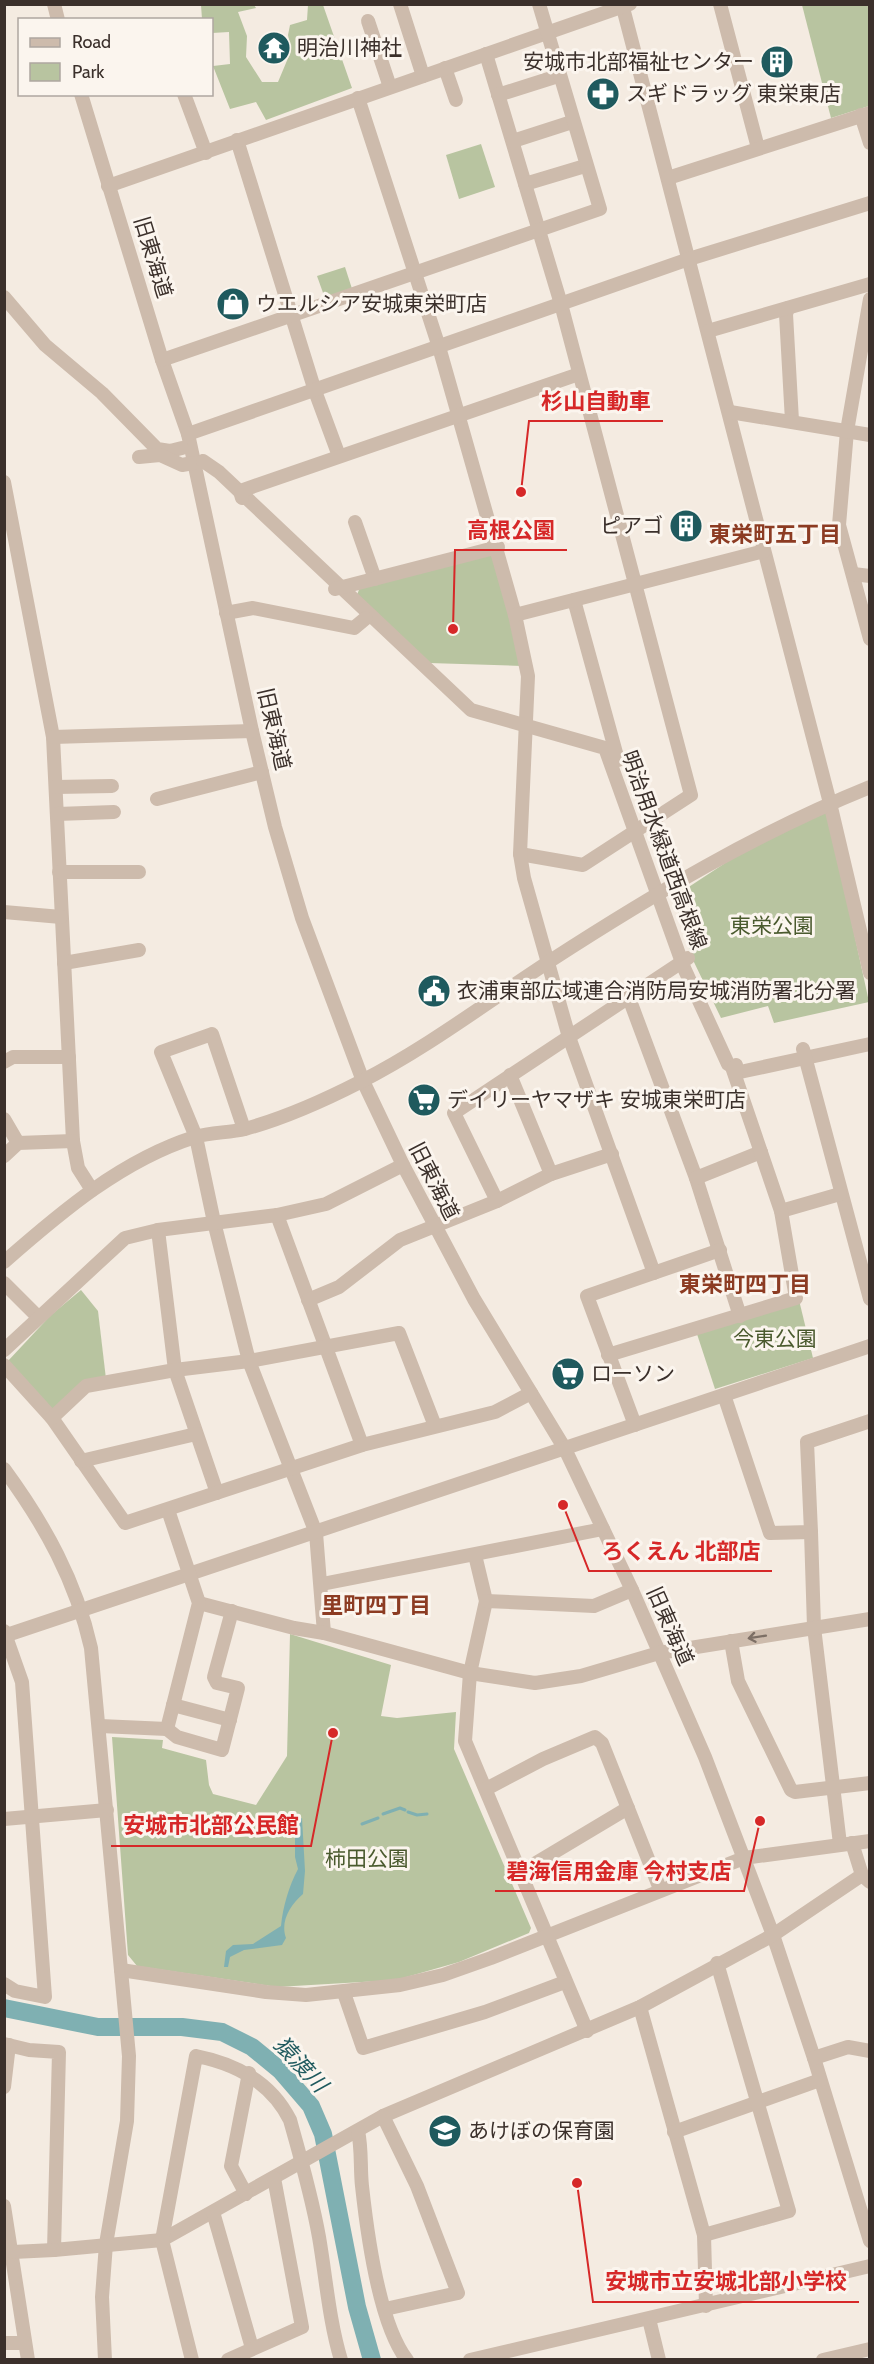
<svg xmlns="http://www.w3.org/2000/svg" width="874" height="2364" font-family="Cabin,'Noto Sans JP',sans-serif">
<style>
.green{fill:#b8c4a0}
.water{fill:#7fb0b2}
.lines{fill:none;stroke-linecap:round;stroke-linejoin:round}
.stream{stroke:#7fb0b2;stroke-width:3}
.river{stroke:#7fb0b2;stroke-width:18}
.minor{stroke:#cdbbac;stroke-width:14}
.oneway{stroke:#7d6f65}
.labels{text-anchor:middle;stroke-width:6;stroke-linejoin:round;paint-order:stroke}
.poi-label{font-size:21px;fill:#3b302b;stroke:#fbf5ee;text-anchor:start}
.street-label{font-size:21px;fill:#3b302b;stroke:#fbf5ee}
.park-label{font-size:21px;fill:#4a5a2e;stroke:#fbf5ee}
.neighbourhood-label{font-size:22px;font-weight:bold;fill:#8c3b22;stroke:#fbf5ee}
.water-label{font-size:22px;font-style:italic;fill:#1f5a5e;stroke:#fbf5ee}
.leader{fill:none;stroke:#d62828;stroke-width:2}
.callout-dot{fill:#d62828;stroke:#fbf5ee;stroke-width:2}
.callout-label{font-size:22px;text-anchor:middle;font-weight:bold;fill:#d62828;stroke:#fbf5ee;stroke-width:6;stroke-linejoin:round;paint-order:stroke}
</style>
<rect width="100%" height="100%" fill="#f4ebe1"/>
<g class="green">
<polygon points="201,5 254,5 256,8 238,12 247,36 246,57 262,82 278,82 291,51 288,35 290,25 307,20 308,5 323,5 352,88 266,120 256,102 230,109 213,66 230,64 229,32 212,33 212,20 202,19"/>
<polygon points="802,5 869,5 869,106 831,118"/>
<polygon points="481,144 495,187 459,199 446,155"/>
<polygon points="345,267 354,295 327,304 317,276"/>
<polygon points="488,554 494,557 522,666 429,663 357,595 360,587"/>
<polygon points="827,808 869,1002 774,1023 768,1006 721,1018 692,958 674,900 675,896 748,848"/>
<polygon points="81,1290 98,1311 106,1379 49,1412 7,1362 51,1315"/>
<polygon points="799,1300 813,1358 715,1389 697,1334"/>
<polygon points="290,1634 391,1665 381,1716 397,1718 456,1712 454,1749 531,1928 529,1933 459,1962 396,1980 277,1987 137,1966 128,1955 112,1737 163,1740 162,1748 206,1760 209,1785 213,1794 256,1805 287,1756"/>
</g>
<path class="water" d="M 302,1818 L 305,1871 L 303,1894 C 290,1905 280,1922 286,1938 L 282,1945 L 244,1950 L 230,1957 L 228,1967 L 224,1967 L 226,1951 L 233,1945 L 253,1944 L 281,1926 C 283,1906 289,1886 298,1869 L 295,1857 L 295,1822 Z"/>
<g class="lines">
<g class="stream">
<polyline points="408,1812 417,1815 427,1814"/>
<polyline points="383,1814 400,1808 405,1810"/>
<polyline points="362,1824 378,1818"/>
</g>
<polyline class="river" points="4,2008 98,2027 182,2027 222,2032 252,2047 280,2070 311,2106 323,2134 357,2307 372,2360"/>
<g class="minor">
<polyline points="54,4 58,20"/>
<polyline points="400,4 423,76"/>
<polyline points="622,4 830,803 870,973"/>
<polyline points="720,4 758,148"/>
<polyline points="368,21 390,87"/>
<polyline points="486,54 561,304 691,795 583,865 520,854"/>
<polyline points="445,68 456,100"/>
<polyline points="81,94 162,360 188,434 252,731 275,827 302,918 363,1081 403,1165 474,1299 565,1449 632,1590 705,1757 773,1935 814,2058 870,2241"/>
<polyline points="184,94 206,153"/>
<polyline points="498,95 558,76"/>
<polyline points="358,98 439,347 515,615 528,676 520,854 524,878 569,1037 654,1273"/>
<polyline points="861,115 870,143"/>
<polyline points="237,140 315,391 339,456"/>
<polyline points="513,141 572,122"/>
<polyline points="668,178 870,113"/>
<polyline points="525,184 585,166"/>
<polyline points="108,186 630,4"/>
<polyline points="4,297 45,345 102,393 157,449 170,451 182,448"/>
<polyline points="870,299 847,431 839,525 870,639"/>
<polyline points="788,308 786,314 792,421"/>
<polyline points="708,331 870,284"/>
<polyline points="162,360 600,209 539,4"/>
<polyline points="730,412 870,435"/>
<polyline points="188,434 689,259 870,203"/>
<polyline points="139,457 160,455 182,465 193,463"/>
<polyline points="203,461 219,472 471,710 605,748 684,968 728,1064 740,1072 870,1044"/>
<polyline points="4,482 53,737 73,1141 78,1168 92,1190"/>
<polyline points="242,498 240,491 579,374"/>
<polyline points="355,522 375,579"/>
<polyline points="853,574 870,576"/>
<polyline points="335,589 498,547"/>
<polyline points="574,600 618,760"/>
<polyline points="226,613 253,608 354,628 366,618"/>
<polyline points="515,615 764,551"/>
<polyline points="53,737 252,731"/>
<polyline points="56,787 112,786"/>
<polyline points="157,799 262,772"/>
<polyline points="57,814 114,812"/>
<polyline points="59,872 139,872"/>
<polyline points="4,912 61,917"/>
<polyline points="64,963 139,950"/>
<polyline points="629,998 696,1178 740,1316"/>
<polyline points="803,1049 870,1299"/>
<polyline points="4,1062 13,1057 69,1057"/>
<polyline points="510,1075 551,1174"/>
<polyline points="4,1119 18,1143"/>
<polyline points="244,1129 212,1034 161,1052 196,1137 214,1222 249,1361 316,1533 324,1633"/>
<polyline points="4,1156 18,1143 73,1141"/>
<polyline points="696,1178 761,1152"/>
<polyline points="497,1201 454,1113 688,958"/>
<polyline points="781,1211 840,1194"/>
<polyline points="277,1215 362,1445"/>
<polyline points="158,1230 175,1370 217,1493"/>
<path d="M 4,1262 C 61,1212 122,1160 195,1137 C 211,1132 229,1133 245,1129 C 285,1118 323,1101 360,1082 C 427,1048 487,1002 550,961 C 652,895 756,833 870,787"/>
<polyline points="4,1283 38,1317"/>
<polyline points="308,1300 339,1287 400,1240 497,1201 551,1174 612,1154"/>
<polyline points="4,1350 125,1238 158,1230 277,1215 326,1204 403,1165"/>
<polyline points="608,1355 796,1298 781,1211 733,1070 736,1065"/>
<polyline points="4,1365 52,1418 125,1523 362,1445 495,1412 531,1393"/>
<polyline points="724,1395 770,1533 811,1532 807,1442 870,1421"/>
<polyline points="52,1418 86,1386 175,1370 249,1361 399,1333 435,1426"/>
<polyline points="635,1425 587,1296 720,1250"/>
<polyline points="81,1461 196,1434"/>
<path d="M 4,1469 C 45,1525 76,1581 91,1648 L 129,2056 L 127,2121 L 106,2244 L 102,2297 L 105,2360"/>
<polyline points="811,1532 814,1627 840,1844"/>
<polyline points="475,1555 486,1601 470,1673 465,1741 587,2031"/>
<polyline points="322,1584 603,1529"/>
<polyline points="486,1601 594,1606 632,1590"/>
<polyline points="199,1603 294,1628 324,1633 470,1673 535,1683 581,1676 659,1653 870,1619"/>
<polyline points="4,1631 22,1682 45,1997 15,1991 4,1984"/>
<polyline points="4,1636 870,1346"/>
<polyline points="731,1641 738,1681 791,1790 795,1792 870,1783"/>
<polyline points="173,1705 230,1720"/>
<polyline points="100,1726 167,1729 199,1603 168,1510"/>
<polyline points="167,1729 177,1737 222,1750 238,1688 217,1683 214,1677 232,1611"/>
<polyline points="486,1789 543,1759 595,1737 602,1743 660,1889"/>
<polyline points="4,1819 107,1810"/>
<polyline points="852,1843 862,1875 870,1882"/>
<polyline points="521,1872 628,1808"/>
<polyline points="121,1970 266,1992 306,1995 400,1985 443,1975 491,1958 744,1858 870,1841"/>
<polyline points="344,1993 363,2048 485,2012 565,1982"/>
<polyline points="640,2007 704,2235 706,2306"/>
<polyline points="4,2044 29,2050 59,2052 54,2250 162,2240 383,2116 640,2007 773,1935 862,1875"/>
<polyline points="814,2058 848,2047 870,2051"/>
<polyline points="4,2087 9,2045"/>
<polyline points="383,2116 417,2186 458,2293 385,2309"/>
<path d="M 358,2131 C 362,2149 360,2168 362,2186 C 367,2232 379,2324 407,2360"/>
<polyline points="674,2132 820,2080"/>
<polyline points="246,2194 231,2166 249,2073"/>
<polyline points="4,2206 28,2360"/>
<polyline points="213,2212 252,2348"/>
<polyline points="704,2235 789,2211 717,1963"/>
<polyline points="13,2252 54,2250"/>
<polyline points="649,2319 659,2360"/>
<polyline points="4,2343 25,2343"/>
<path d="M 192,2360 L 162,2240 L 196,2056 C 237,2064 271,2082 290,2120 C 301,2159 312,2197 319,2237 C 326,2278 329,2320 341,2360"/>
<polyline points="228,2360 302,2327 274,2178"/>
<polyline points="470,2360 870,2266"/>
<polyline points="823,2360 870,2349"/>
</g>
</g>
<defs><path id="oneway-shaft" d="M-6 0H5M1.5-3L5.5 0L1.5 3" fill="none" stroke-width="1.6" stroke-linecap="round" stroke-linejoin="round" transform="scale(1.5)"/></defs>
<use class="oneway" href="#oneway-shaft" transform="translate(757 1637) rotate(171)"/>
<defs>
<symbol id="temple-disc" viewBox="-11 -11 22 22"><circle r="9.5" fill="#1f5a5e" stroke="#fbf5ee"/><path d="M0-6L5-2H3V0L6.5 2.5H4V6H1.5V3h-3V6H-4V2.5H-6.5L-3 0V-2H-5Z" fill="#fff"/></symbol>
<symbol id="building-disc" viewBox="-11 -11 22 22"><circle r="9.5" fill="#1f5a5e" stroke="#fbf5ee"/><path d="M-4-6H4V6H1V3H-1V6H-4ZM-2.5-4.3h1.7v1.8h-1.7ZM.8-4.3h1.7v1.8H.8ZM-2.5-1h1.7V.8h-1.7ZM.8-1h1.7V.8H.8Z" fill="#fff"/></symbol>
<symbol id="pharmacy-disc" viewBox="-11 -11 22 22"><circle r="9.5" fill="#1f5a5e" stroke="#fbf5ee"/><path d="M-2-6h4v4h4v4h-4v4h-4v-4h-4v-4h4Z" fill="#fff"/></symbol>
<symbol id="shop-disc" viewBox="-11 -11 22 22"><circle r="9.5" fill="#1f5a5e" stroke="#fbf5ee"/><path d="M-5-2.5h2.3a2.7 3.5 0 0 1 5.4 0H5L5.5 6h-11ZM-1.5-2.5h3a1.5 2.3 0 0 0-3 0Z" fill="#fff"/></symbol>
<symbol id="civic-disc" viewBox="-11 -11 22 22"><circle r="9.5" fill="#1f5a5e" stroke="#fbf5ee"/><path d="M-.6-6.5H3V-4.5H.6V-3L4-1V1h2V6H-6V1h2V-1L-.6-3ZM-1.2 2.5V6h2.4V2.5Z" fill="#fff"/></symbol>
<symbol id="supermarket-disc" viewBox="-11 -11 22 22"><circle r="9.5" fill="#1f5a5e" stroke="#fbf5ee"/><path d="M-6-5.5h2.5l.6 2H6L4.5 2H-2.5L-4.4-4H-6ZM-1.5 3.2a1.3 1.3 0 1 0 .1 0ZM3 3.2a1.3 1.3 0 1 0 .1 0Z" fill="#fff"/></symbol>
<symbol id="school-disc" viewBox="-11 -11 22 22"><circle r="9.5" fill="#1f5a5e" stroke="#fbf5ee"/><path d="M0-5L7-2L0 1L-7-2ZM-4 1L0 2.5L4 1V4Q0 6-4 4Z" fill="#fff"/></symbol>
</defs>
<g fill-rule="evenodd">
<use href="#temple-disc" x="255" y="29" width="38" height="38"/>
<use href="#building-disc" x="758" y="43" width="38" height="38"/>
<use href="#pharmacy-disc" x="584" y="75" width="38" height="38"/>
<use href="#shop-disc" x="214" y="285" width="38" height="38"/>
<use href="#building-disc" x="667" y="507" width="38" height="38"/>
<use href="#civic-disc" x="415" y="972" width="38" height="38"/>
<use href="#supermarket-disc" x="405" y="1081" width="38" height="38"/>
<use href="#supermarket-disc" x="549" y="1355" width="38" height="38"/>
<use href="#school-disc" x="426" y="2112" width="38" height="38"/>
</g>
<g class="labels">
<g class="poi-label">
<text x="297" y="55">明治川神社</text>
<text x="754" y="69" text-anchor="end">安城市北部福祉センター</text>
<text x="626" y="101">スギドラッグ 東栄東店</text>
<text x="256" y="311">ウエルシア安城東栄町店</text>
<text x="663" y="533" text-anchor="end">ピアゴ</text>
<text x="457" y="998">衣浦東部広域連合消防局安城消防署北分署</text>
<text x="447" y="1107">デイリーヤマザキ 安城東栄町店</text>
<text x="591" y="1381">ローソン</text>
<text x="468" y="2138">あけぼの保育園</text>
</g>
<g class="street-label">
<text transform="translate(153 257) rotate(73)" y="7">旧東海道</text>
<text transform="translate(274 729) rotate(77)" y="7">旧東海道</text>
<text transform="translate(664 850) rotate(70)" y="7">明治用水緑道西高根線</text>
<text transform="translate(434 1181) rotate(63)" y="7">旧東海道</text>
<text transform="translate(670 1626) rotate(66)" y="7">旧東海道</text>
</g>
<g class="park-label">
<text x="772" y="933">東栄公園</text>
<text x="775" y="1346">今東公園</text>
<text x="367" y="1866">柿田公園</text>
</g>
<g class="neighbourhood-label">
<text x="775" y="542">東栄町五丁目</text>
<text x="745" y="1292">東栄町四丁目</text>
<text x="376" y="1613">里町四丁目</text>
</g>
<g class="water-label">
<text transform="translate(301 2064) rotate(47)" y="8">猿渡川</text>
</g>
</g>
<path class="leader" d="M521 492L529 421H663M453 629L455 550H567M563 1505L589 1571H772M333 1733L311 1846H111M760 1821L744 1891H495M577 2183L593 2302H859"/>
<g class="callout-dot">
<circle cx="521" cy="492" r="6"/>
<circle cx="453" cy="629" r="6"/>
<circle cx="563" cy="1505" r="6"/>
<circle cx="333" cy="1733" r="6"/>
<circle cx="760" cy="1821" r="6"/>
<circle cx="577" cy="2183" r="6"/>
</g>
<g class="callout-label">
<text x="596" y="409">杉山自動車</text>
<text x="511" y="538">高根公園</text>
<text x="681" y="1559">ろくえん 北部店</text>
<text x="211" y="1833">安城市北部公民館</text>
<text x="619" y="1879">碧海信用金庫 今村支店</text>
<text x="726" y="2289">安城市立安城北部小学校</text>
</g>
<rect width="874" height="2364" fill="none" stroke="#3b302b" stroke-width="12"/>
<rect x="18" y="18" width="195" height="78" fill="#fbf5ee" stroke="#aea6a0" stroke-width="1.5"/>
<rect x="30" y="38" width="30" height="9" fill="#cdbbac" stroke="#aea6a0" stroke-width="1.5"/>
<text x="72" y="48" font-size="18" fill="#3b302b">Road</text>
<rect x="30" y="63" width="30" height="18" fill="#b8c4a0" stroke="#aea6a0" stroke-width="1.5"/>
<text x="72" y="78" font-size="18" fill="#3b302b">Park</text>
</svg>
